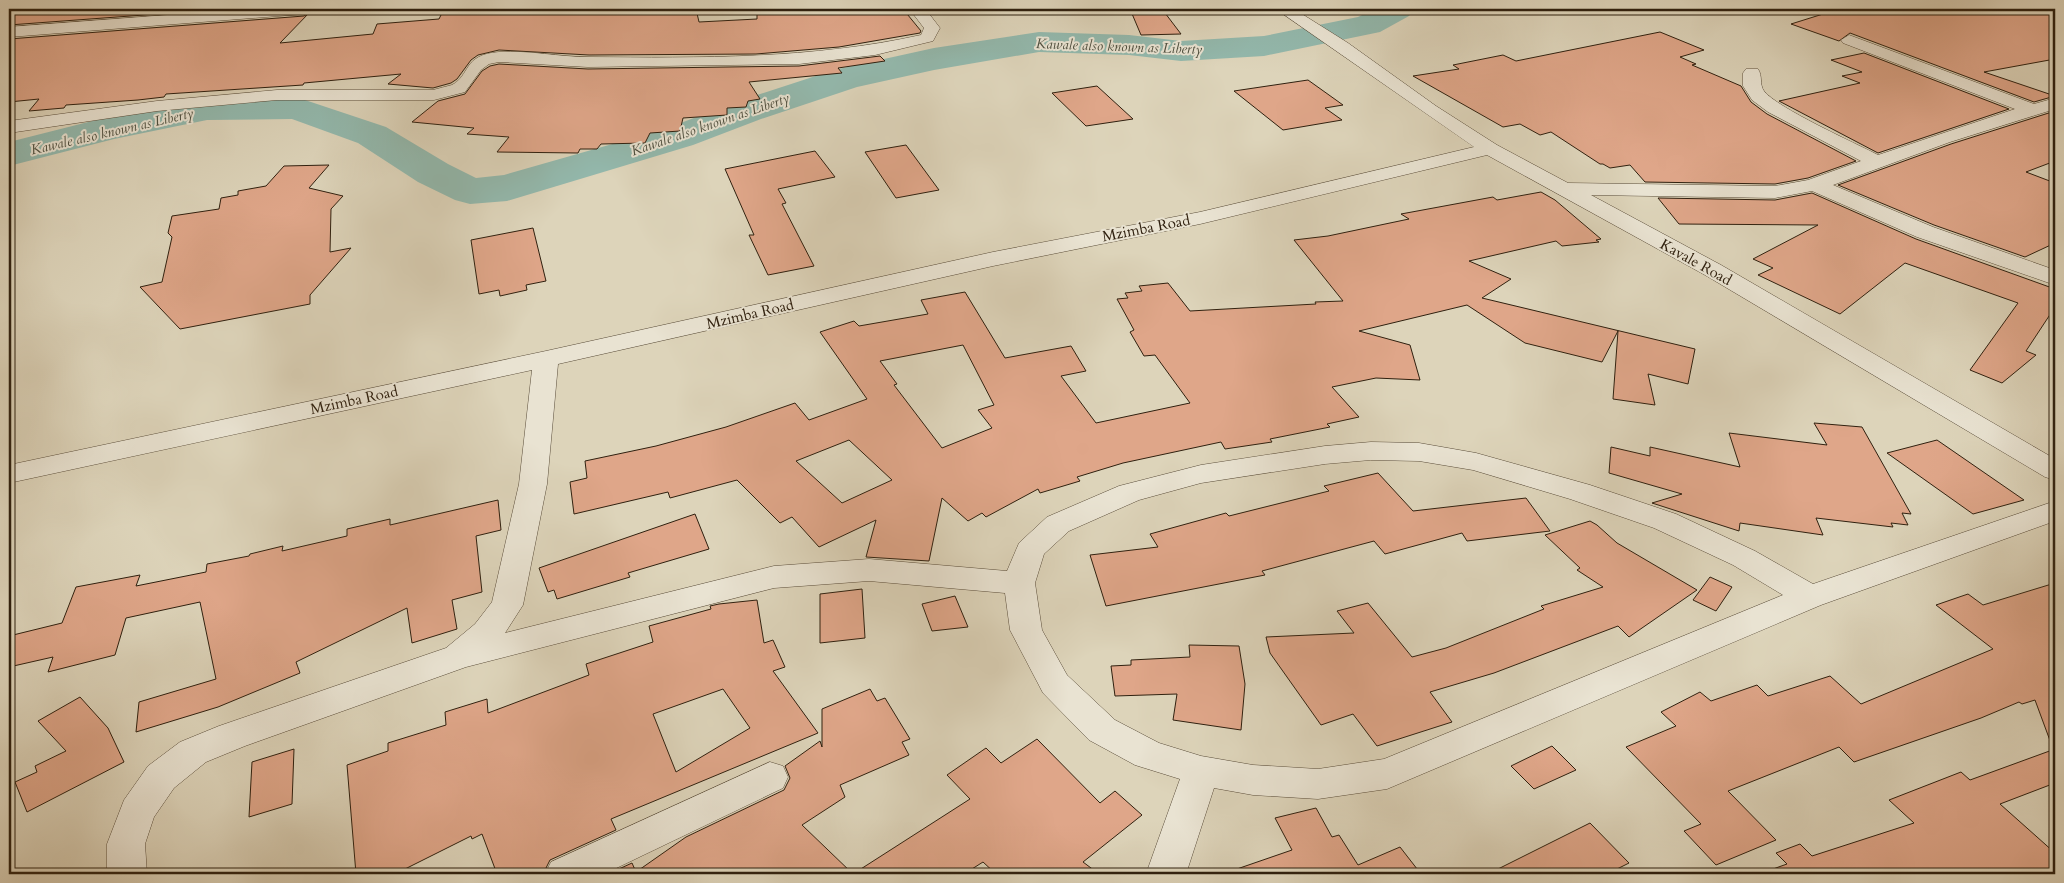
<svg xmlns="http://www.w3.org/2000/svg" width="2064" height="883" font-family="Cardo,serif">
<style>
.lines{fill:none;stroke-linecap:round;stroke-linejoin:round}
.river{fill:#93b8ac;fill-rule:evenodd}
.building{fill:#dfa689;stroke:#2f200f;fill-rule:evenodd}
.minor-casing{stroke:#5a4d3a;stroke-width:1}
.minor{fill:#e9e3d2;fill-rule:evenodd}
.labels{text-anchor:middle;stroke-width:4;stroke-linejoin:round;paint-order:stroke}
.far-water-label{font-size:14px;font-style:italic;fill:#4d4e3e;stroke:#e9e3d2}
.street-label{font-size:15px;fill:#2f200f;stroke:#e9e3d2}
</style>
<rect width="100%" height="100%" fill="#ddd4ba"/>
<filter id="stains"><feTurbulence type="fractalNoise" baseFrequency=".004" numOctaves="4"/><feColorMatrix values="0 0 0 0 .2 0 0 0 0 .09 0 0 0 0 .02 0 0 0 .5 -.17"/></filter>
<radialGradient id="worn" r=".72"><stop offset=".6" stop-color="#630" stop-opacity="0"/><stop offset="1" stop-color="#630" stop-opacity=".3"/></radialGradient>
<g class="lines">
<polygon class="river" points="1374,9 1414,9 1409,16 1380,32 1264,56 1181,61 1129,55 1039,52 934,70 857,87 761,119 693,145 507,201 470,204 455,200 418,182 358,143 292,119 207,120 114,139 9,166 9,142 112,116 207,98 296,97 386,127 448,164 476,178 504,175 665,129 733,103 834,70 934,48 1039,32 1129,35 1181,41 1264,36 1358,17"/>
</g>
<g class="building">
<polygon points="9,9 225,9 9,25"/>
<polygon points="444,9 696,9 699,22 757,19 757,13 791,11 788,9 903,9 921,31 920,33 839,47 756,54 589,55 499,50 478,55 471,60 457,79 451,83 433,88 388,84 401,74 304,83 303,85 166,94 164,97 138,100 66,105 64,108 29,111 39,99 9,102 9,39 304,16 309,13 280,43 373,34 377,24 439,19"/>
<polygon points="1130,9 1162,9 1181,34 1141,35"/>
<polygon points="1839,9 2055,9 2055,59 1984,72 2055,96 2034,102 1850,33 1839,41 1791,24"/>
<polygon points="1660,32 1704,50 1680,57 1696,64 1692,65 1741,86 1751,102 1767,114 1856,161 1808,178 1775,184 1645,182 1630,165 1610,168 1603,164 1600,164 1551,132 1540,135 1520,124 1503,127 1413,76 1459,69 1453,65 1503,55 1516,61"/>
<polygon points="1864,53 2009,109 1878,153 1779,101 1860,83 1842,76 1862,72 1831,60"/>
<polygon points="880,56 885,61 838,68 842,73 749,82 760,99 748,101 746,107 727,108 727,115 683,118 680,131 650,133 645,143 601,144 597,149 580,149 578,153 497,152 509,137 467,134 474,128 412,122 438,101 465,94 482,71 490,66 499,64 588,69 799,66"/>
<polygon points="1308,80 1343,105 1325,108 1342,120 1283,130 1234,91"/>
<polygon points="1097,86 1133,119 1086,126 1052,93"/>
<polygon points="2055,111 2055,161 2026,172 2055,183 2055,243 2025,257 1934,225 1838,185 1951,144"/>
<polygon points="906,145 939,190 896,198 865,152"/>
<polygon points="815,151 835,177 778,189 786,203 782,204 814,266 768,275 749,235 754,235 725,169"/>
<polygon points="329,165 309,188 343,196 331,209 330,252 351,248 310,295 310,304 180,329 140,287 162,282 172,237 168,233 172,216 219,209 221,198 238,195 238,191 266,186 284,166"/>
<path d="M 1541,192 L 1555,200 L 1601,239 L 1596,240 L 1599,242 L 1562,246 L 1556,241 L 1469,261 L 1511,279 L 1482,298 L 1695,349 L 1688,384 L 1648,374 L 1655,405 L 1613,399 L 1618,331 L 1602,362 L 1525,343 L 1467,305 L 1359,331 L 1410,345 L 1420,380 L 1376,378 L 1332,387 L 1359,417 L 1327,424 L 1330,427 L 1270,439 L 1272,442 L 1225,449 L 1221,442 L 1123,463 L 1077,477 L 1080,481 L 1040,493 L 1038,489 L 986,517 L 982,513 L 968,521 L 942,498 L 929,561 L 866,557 L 876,520 L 819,547 L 792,517 L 780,523 L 737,480 L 670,498 L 668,492 L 574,514 L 570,482 L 587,478 L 585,461 L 656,446 L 726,427 L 795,403 L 809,420 L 867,399 L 820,332 L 854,321 L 859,326 L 928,314 L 921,300 L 965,292 L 1005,358 L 1071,346 L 1086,371 L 1061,376 L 1096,423 L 1190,403 L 1155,355 L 1144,356 L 1130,332 L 1134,330 L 1117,299 L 1128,298 L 1125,293 L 1142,291 L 1139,286 L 1168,283 L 1190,311 L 1316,304 L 1315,302 L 1343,301 L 1294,240 L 1328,236 L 1409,219 L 1401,214 L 1493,197 L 1497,200 ZM 963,345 L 994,405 L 978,410 L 992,428 L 942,448 L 894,385 L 897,384 L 880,361 ZM 849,440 L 892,480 L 842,503 L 796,461 Z"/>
<polygon points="1812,193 1916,239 2055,289 2055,307 2026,351 2036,355 2002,383 1970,370 2018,303 1905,263 1840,314 1758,275 1773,268 1753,259 1818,225 1679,224 1658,198 1775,200"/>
<polygon points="533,228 546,281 526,285 527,290 500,296 499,290 479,294 471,240"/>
<polygon points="1814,423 1862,427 1911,514 1902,513 1908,525 1891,523 1893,527 1816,518 1823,535 1740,523 1739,531 1652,503 1682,494 1609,473 1611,447 1650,456 1650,447 1740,467 1729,433 1827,445"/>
<polygon points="1937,440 2024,500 1973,514 1887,453"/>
<polygon points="1378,473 1413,511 1526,498 1550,531 1467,541 1462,533 1385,554 1374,541 1262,571 1265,575 1106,606 1090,555 1158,547 1150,534 1226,513 1229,516 1329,491 1324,486"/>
<polygon points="498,500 501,530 476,536 482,592 452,600 457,629 412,643 407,608 296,662 300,673 218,707 136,732 139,702 216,679 200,602 126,618 115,655 48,672 53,657 9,667 9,636 62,623 76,587 140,575 136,586 206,572 207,564 249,556 250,554 283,546 282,551 347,536 347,529 390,519 390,525"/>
<polygon points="695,514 709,549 628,573 630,577 557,599 554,590 548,592 539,568"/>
<polygon points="1590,521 1597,525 1617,543 1697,590 1629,637 1618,626 1494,673 1430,692 1452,722 1377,746 1353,714 1321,725 1270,653 1266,637 1354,633 1337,611 1368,603 1412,657 1446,648 1544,609 1541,606 1603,587 1577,570 1580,568 1545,535"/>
<polygon points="1710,577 1732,587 1716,611 1693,600"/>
<polygon points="2055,583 2055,746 2052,746 2035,700 2022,704 2019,702 1981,718 1854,762 1839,747 1728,791 1776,840 1716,865 1684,831 1701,824 1626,747 1676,726 1661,712 1700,692 1711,701 1757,685 1768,696 1830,676 1861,704 1993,649 1936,605 1968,594 1983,605"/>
<polygon points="862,589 865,638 820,643 820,594"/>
<polygon points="955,596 968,627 932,631 922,604"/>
<path d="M 757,600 L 764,643 L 773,640 L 785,667 L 773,671 L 818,733 L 611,819 L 616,830 L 550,860 L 543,874 L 497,874 L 482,834 L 472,839 L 471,836 L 395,874 L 356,874 L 347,765 L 388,751 L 388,743 L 446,725 L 445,712 L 487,699 L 488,713 L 589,675 L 586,664 L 653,642 L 649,626 L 711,609 L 710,606 L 719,604 ZM 723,689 L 750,728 L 676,772 L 653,714 Z"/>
<polygon points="1189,645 1239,646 1245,684 1241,730 1173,720 1177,694 1115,696 1111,666 1131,665 1131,660 1190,657"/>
<polygon points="870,689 877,701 885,698 910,739 902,742 909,755 840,785 845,797 802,825 853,874 970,799 947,775 986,748 1001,763 1037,739 1100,803 1115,791 1142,815 1083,862 1099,874 996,874 983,862 964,874 608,874 632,863 636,872 686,837 784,790 790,778 785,766 820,741 822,747 822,709"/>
<polygon points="80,697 108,728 124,762 27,812 15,782 37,772 35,766 66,751 38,721"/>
<polygon points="1552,746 1576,770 1534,789 1511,766"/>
<polygon points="294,749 292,804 249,817 252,762"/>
<polygon points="2055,749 2055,783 2000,804 2055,853 2055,874 1773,874 1773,869 1787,864 1776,853 1800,844 1812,856 1914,823 1889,800 1961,772 1970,780"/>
<polygon points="1316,808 1332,837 1339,835 1358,865 1400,847 1421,874 1235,874 1234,870 1292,850 1275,818"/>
<polygon points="1590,823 1629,863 1607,874 1488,874"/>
</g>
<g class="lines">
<defs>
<g id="minor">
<polygon points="247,9 312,9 304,14 9,37 9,27"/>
<path d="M 919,9 L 935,9 L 930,15 L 940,28 L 933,41 L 875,55 L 799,64 L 588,67 L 499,62 L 489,64 L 481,70 L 465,92 L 434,100 L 277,100 L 157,111 L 9,133 L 9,121 L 157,101 L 277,90 L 433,90 C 439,88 446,87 452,85 C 471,75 462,55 499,52 C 529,50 560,57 589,57 C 700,58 813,59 921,35 L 924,28 L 914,15 Z"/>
<path d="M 1276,9 L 1294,9 L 1348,43 L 1436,106 L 1497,145 L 1568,183 L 1775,186 L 1808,180 L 1861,161 L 1768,112 L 1752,100 L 1743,86 L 1743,73 L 1746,69 L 1758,69 C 1763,76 1759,84 1764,91 C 1777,108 1855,143 1878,155 L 2015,109 L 1843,43 L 1841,40 L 1849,35 L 2034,104 L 2055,98 L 2055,109 L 1950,142 L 1833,185 L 1933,227 L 2055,270 L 2055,285 L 1917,237 L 1812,191 L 1775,198 L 1591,195 L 1721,265 L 2055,459 L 2055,480 L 2045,477 L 1705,275 L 1487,155 L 1200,224 L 993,266 L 558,364 L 547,484 L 523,605 L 505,633 L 774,566 L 869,559 L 1007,571 L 1019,543 L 1047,517 L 1119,486 L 1201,465 L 1325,446 L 1371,442 L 1419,443 L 1476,453 L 1590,485 L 1676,514 L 1755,551 L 1813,584 L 2055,501 L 2055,521 L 1821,605 L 1387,789 L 1318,799 L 1253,795 L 1214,788 L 1186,874 L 1146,874 L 1180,779 L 1135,765 L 1089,740 L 1043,693 L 1010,630 L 1005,593 L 869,581 L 774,588 L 466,667 L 245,746 L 206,762 L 174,788 L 154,817 L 145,844 L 147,874 L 107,874 L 107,844 L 124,800 L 148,766 L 180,742 L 219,726 L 446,648 L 475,624 L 492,602 L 519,484 L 532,370 L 9,483 L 9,465 L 546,351 L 993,252 L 1200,212 L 1474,147 ZM 1371,460 L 1419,461 L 1473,470 L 1570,499 L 1654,528 L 1733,565 L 1783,595 L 1384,759 L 1318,769 L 1253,765 L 1201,756 L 1159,743 L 1115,720 L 1067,675 L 1042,630 L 1035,583 L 1044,554 L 1069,531 L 1139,500 L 1201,483 L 1325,464 Z"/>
<polygon points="770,762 783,766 788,777 783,788 604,874 545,874 551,862"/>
</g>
</defs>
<use href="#minor" class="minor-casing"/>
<use href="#minor" class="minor"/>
</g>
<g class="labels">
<g class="far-water-label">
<text transform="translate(1119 46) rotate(2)" y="5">Kawale also known as Liberty</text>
<text transform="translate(710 124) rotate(-19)" y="5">Kawale also known as Liberty</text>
<text transform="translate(112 131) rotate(-13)" y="5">Kawale also known as Liberty</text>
</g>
<g class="street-label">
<text transform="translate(1146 228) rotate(-11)" y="5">Mzimba Road</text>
<text transform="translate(1696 262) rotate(29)" y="5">Kavale Road</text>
<text transform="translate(750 314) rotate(-13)" y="5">Mzimba Road</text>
<text transform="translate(354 400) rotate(-12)" y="5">Mzimba Road</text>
</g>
</g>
<rect width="2064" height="883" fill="none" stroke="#ddd4ba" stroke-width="30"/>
<rect x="10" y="10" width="2044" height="863" fill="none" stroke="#2f200f" stroke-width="2.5"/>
<rect x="15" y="15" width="2034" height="853" fill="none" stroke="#2f200f"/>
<rect width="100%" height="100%" filter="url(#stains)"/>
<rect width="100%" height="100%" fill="url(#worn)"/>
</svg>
